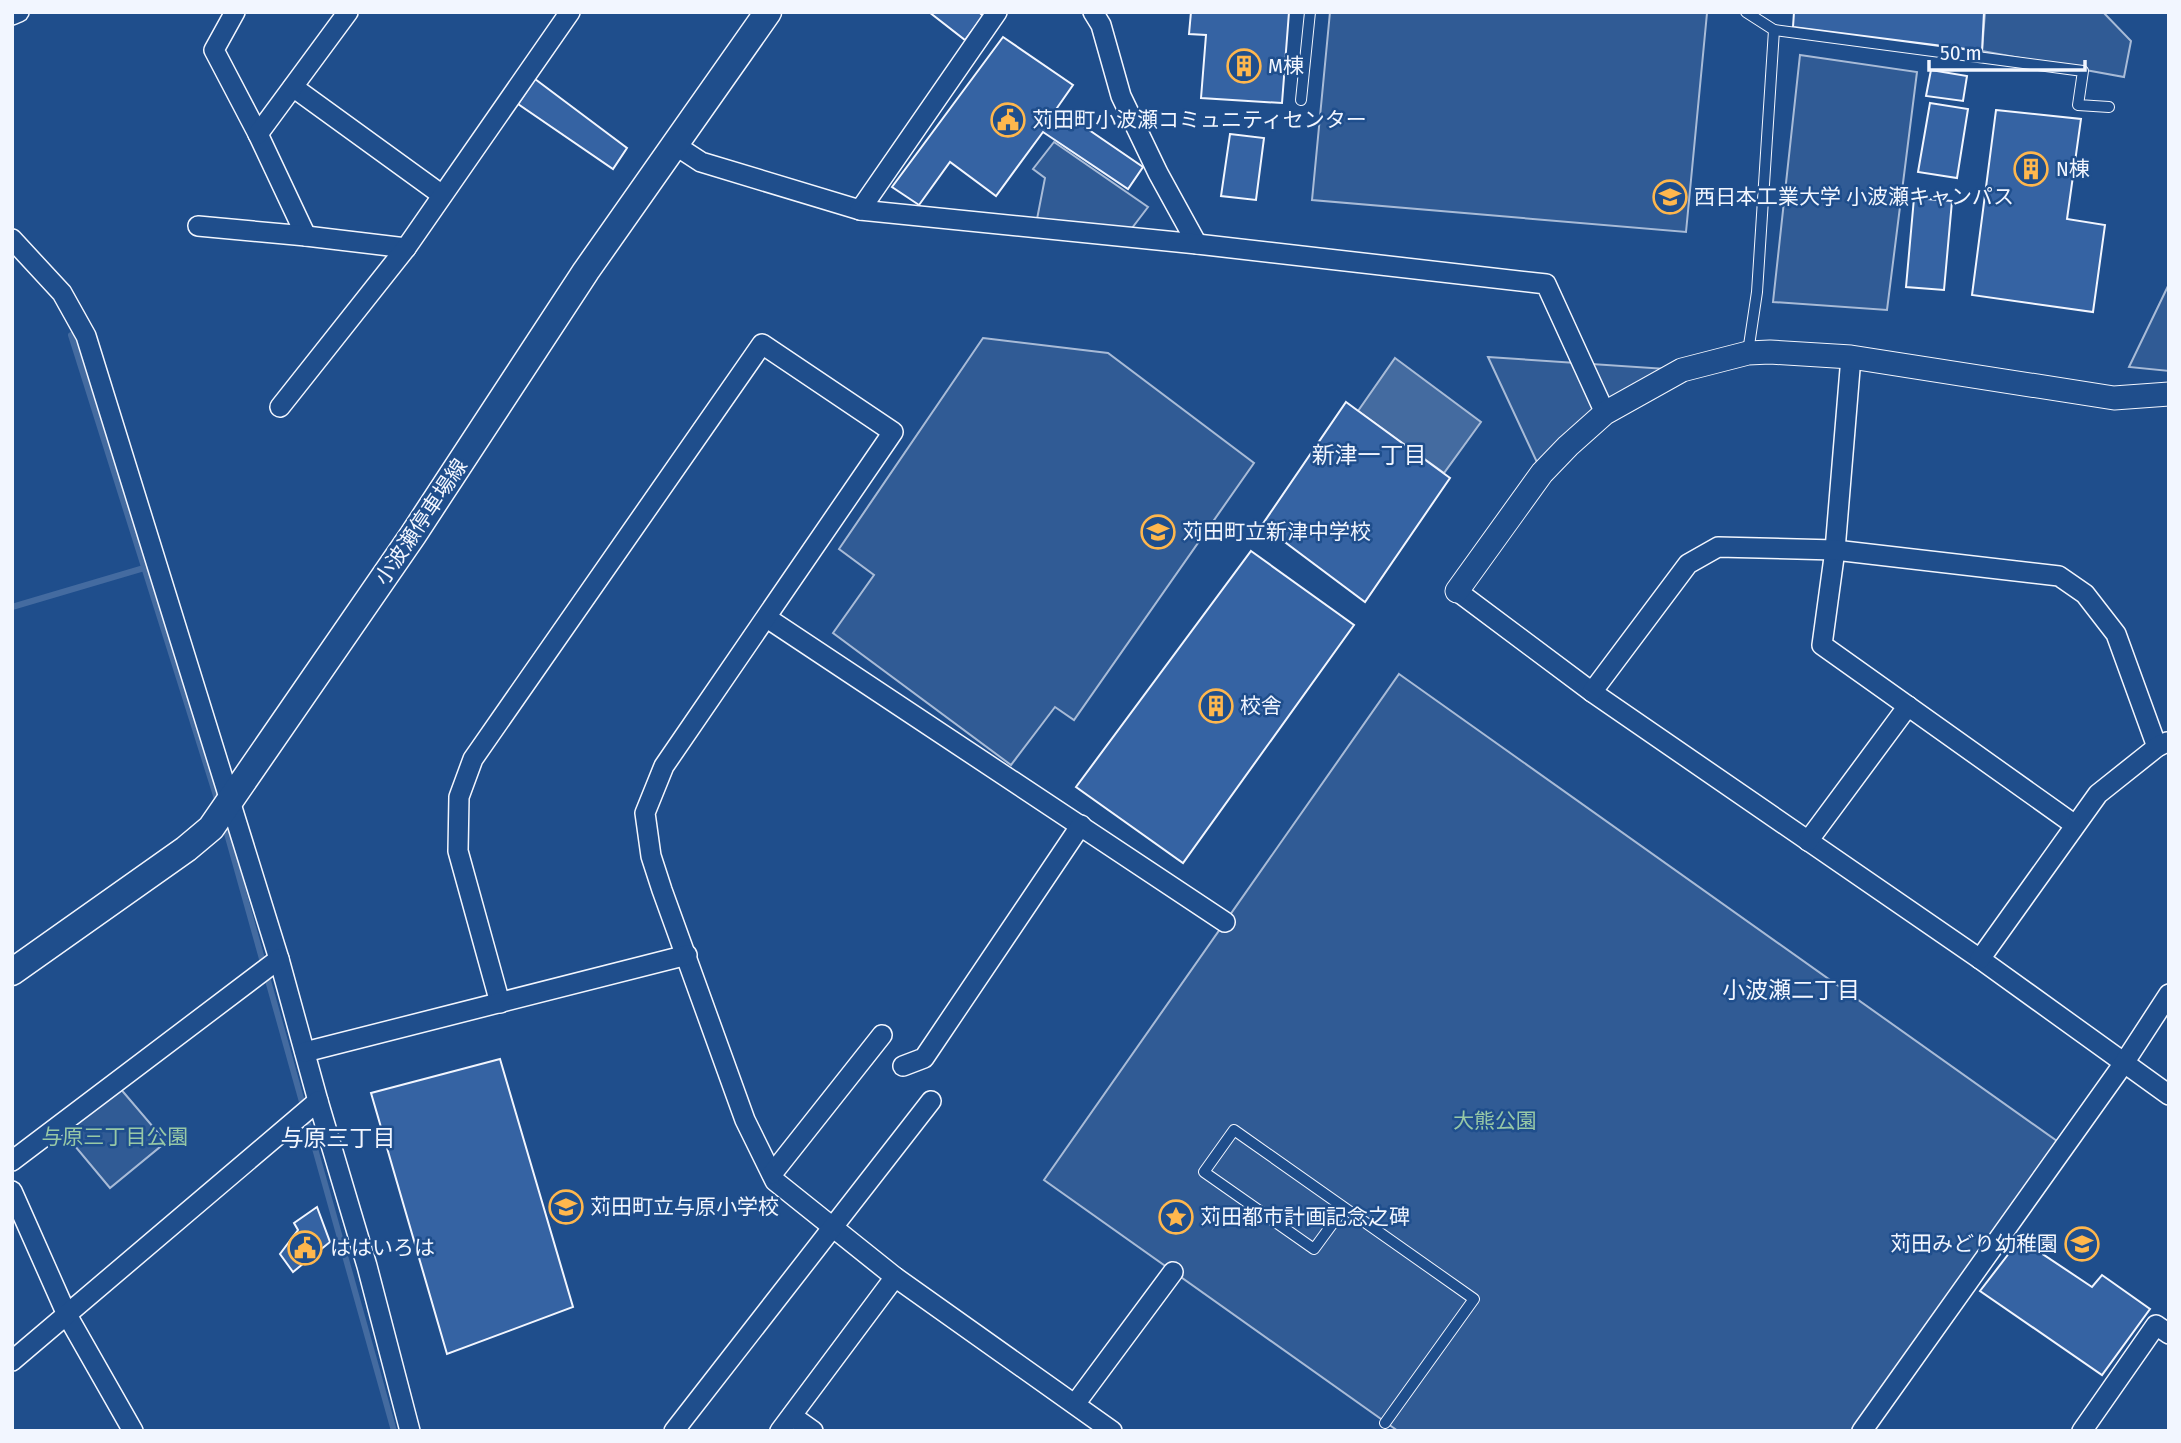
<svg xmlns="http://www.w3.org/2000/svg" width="2181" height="1443" font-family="'Fira Sans Condensed','Noto Sans JP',sans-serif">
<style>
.built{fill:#305b95;stroke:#a8bbd7;stroke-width:2}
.water{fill:#446ba0;stroke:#a8bbd7;stroke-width:2}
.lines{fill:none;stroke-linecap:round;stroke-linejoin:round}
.stream{stroke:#446ba0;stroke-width:6}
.building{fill:#3563a3;stroke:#f2f6ff;stroke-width:2}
.service-casing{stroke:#f2f6ff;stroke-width:12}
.minor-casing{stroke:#f2f6ff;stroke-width:22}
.tertiary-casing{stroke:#f2f6ff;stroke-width:25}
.secondary-casing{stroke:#f2f6ff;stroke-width:29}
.service{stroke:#1f4e8c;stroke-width:10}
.minor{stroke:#1f4e8c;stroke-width:19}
.tertiary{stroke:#1f4e8c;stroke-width:23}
.secondary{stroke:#1f4e8c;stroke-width:26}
.labels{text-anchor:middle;stroke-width:5;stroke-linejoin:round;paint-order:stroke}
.poi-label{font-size:21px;fill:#f2f6ff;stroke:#1f4e8c;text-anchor:start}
.street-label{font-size:21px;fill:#f2f6ff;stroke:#1f4e8c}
.park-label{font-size:21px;fill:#97c8a6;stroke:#1f4e8c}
.neighbourhood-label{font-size:23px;fill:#f2f6ff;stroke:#1f4e8c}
</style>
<rect width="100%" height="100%" fill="#1f4e8c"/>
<g class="built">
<polygon points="1330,12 1707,13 1686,232 1312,200"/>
<polygon points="1985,12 2103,12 2131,41 2124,77 1982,51"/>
<polygon points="1800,55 1917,72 1887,310 1773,302"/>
<polygon points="1054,142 1148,207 1132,228 1037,219 1045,178 1033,169"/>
<polygon points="2169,284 2169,371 2129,367"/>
<polygon points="983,338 1108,353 1254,463 1074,720 1055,707 1011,765 833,633 874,575 839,549"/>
<polygon points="1488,357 1682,370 1542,473"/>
<polygon points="1399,674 2064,1146 1863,1431 1398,1431 1044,1180"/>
<polygon points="119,1087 166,1142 110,1188 64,1133"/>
</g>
<polygon class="water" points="1395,358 1481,422 1444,473 1358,411"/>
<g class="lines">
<g class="stream">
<polyline points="71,335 218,802"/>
<polyline points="12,607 144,568"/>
<polyline points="224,823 394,1431"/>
</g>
</g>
<g class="building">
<polygon points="929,12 979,12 983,16 965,40"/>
<polygon points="1191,12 1289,12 1282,103 1201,98 1206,35 1189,34"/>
<polygon points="1794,12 1984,12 1982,51 1793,27"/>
<polygon points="1003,37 1073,85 1057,108 1143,167 1128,189 1043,132 996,196 950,162 919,205 892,187"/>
<polygon points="1931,70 1967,76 1963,101 1926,96"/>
<polygon points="535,79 627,148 613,169 518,104"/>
<polygon points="1930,103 1968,109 1957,178 1918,172"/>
<polygon points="1996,110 2081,119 2067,219 2105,225 2093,312 1972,295"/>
<polygon points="1230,134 1264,138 1256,200 1221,196"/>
<polygon points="1914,198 1952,201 1944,290 1906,287"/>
<polygon points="1346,402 1450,478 1365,602 1262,525"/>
<polygon points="1251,551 1354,625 1183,863 1076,787"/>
<polygon points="500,1059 573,1307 447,1354 371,1093"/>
<polygon points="317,1207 330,1242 293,1272 280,1254 298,1230 294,1223"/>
<polygon points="2020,1239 2092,1287 2102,1275 2150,1309 2102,1375 1980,1291"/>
</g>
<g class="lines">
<defs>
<g id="service">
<polyline points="1746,12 1774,30 1757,292 1748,352"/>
<polyline points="1774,30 2083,71 2078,105 2109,107"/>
<polyline points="1301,100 1310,12"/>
<polyline points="1344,1208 1314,1249 1204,1172 1234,1130 1474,1299 1385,1423"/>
</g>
<g id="minor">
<polyline points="235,12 214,50 258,134 306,236"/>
<polyline points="1093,12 1101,25 1121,96 1158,173 1197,244"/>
<polyline points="12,15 19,12"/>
<polyline points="293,87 442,195"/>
<polyline points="258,134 348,12"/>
<polyline points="675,145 701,162 860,210 1197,244 1546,284 1605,413"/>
<polyline points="860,210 997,12"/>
<polyline points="198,226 306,236 406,248"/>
<polyline points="12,239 62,293 86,336 279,959 318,1101 367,1266 410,1431"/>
<polyline points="1851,357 1835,550 1822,645 2075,825"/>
<polyline points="280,407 406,248 570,12"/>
<polyline points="1457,591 1592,692 1980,959 2169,1095"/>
<polyline points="767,618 1225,922"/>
<polyline points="1592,692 1688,564 1718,547 1835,550 2059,576 2085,594 2116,634 2157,747"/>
<polyline points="1808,841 1908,706"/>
<polyline points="1980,959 2098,794 2157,747 2167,742"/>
<polyline points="500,1003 458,851 459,797 473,759 762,344 893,432 664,766 645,813 651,856 662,890 745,1120 775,1181 895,1277 1112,1431"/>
<polyline points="305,1052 687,955"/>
<polyline points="903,1066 924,1058 1081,825"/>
<polyline points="12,1161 279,959"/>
<polyline points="772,1174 882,1035"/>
<polyline points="12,1191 67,1315 133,1431"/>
<polyline points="12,1361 318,1101"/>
<polyline points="1075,1404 1173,1272"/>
<polyline points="792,1416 813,1431"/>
<polyline points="674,1431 931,1101"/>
<polyline points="780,1431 895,1277"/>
<polyline points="1862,1431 2124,1063 2169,994"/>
<polyline points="2082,1431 2156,1325 2169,1334"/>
</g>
<polyline id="tertiary" points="1457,591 1542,473 1568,446 1605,413 1682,370 1748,353 1770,352 1851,357 2114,398 2169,394"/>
<polyline id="secondary" points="12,972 186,849 211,828 413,535 586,271 768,12"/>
</defs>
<use href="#service" class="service-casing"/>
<use href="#minor" class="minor-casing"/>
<use href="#tertiary" class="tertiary-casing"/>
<use href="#secondary" class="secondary-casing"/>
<use href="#service" class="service"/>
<use href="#minor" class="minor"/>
<use href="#tertiary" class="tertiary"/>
<use href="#secondary" class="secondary"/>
</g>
<defs>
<symbol id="building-ring" viewBox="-11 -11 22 22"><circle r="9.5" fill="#1f4e8c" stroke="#ffb74d" stroke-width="1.5"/><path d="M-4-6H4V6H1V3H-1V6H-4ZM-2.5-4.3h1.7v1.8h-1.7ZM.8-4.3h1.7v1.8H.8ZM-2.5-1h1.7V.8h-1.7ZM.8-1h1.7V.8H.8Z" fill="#ffb74d"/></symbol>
<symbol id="civic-ring" viewBox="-11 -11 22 22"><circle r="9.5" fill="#1f4e8c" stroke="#ffb74d" stroke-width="1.5"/><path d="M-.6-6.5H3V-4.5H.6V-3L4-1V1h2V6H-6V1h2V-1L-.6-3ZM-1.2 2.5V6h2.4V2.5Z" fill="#ffb74d"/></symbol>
<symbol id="university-ring" viewBox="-11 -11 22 22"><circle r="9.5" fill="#1f4e8c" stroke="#ffb74d" stroke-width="1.5"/><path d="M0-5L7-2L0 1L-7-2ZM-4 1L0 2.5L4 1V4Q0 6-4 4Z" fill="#ffb74d"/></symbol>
<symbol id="school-ring" viewBox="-11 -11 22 22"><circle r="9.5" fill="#1f4e8c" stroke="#ffb74d" stroke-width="1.5"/><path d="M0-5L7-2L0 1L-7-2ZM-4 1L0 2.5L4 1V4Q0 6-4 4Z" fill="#ffb74d"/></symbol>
<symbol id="sight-ring" viewBox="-11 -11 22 22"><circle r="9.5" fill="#1f4e8c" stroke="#ffb74d" stroke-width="1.5"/><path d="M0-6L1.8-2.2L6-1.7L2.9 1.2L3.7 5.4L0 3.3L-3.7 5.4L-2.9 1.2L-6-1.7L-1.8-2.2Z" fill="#ffb74d"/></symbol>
</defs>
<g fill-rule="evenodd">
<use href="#building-ring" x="1225" y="47" width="38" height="38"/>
<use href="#civic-ring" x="989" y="101" width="38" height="38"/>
<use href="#building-ring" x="2012" y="150" width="38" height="38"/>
<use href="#university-ring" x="1651" y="178" width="38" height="38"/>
<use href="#school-ring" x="1139" y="513" width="38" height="38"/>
<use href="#building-ring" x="1197" y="687" width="38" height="38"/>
<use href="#school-ring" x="547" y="1188" width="38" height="38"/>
<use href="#sight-ring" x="1157" y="1198" width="38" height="38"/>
<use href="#school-ring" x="2063" y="1225" width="38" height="38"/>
<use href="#civic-ring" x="286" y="1229" width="38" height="38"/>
</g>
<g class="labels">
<g class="poi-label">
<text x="1268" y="73">M棟</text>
<text x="1032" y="127">苅田町小波瀬コミュニティセンター</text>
<text x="2056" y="176">N棟</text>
<text x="1694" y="204">西日本工業大学 小波瀬キャンパス</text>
<text x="1182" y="539">苅田町立新津中学校</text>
<text x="1240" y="713">校舎</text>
<text x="590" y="1214">苅田町立与原小学校</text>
<text x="1200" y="1224">苅田都市計画記念之碑</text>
<text x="2058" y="1251" text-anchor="end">苅田みどり幼稚園</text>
<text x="330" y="1255">ははいろは</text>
</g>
<g class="street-label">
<text transform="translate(421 522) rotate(-56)" y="7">小波瀬停車場線</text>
</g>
<g class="park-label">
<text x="1495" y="1128">大熊公園</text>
<text x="115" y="1144">与原三丁目公園</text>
</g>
<g class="neighbourhood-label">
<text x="1369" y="463">新津一丁目</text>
<text x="1791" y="998">小波瀬二丁目</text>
<text x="338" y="1146">与原三丁目</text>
</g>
</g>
<rect width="2181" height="1443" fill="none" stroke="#f2f6ff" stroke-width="28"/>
<path d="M1929 60v10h156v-10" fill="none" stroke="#f2f6ff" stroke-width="3.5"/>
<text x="1940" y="60" font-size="21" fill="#f2f6ff" stroke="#1f4e8c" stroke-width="5" paint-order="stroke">50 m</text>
</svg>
